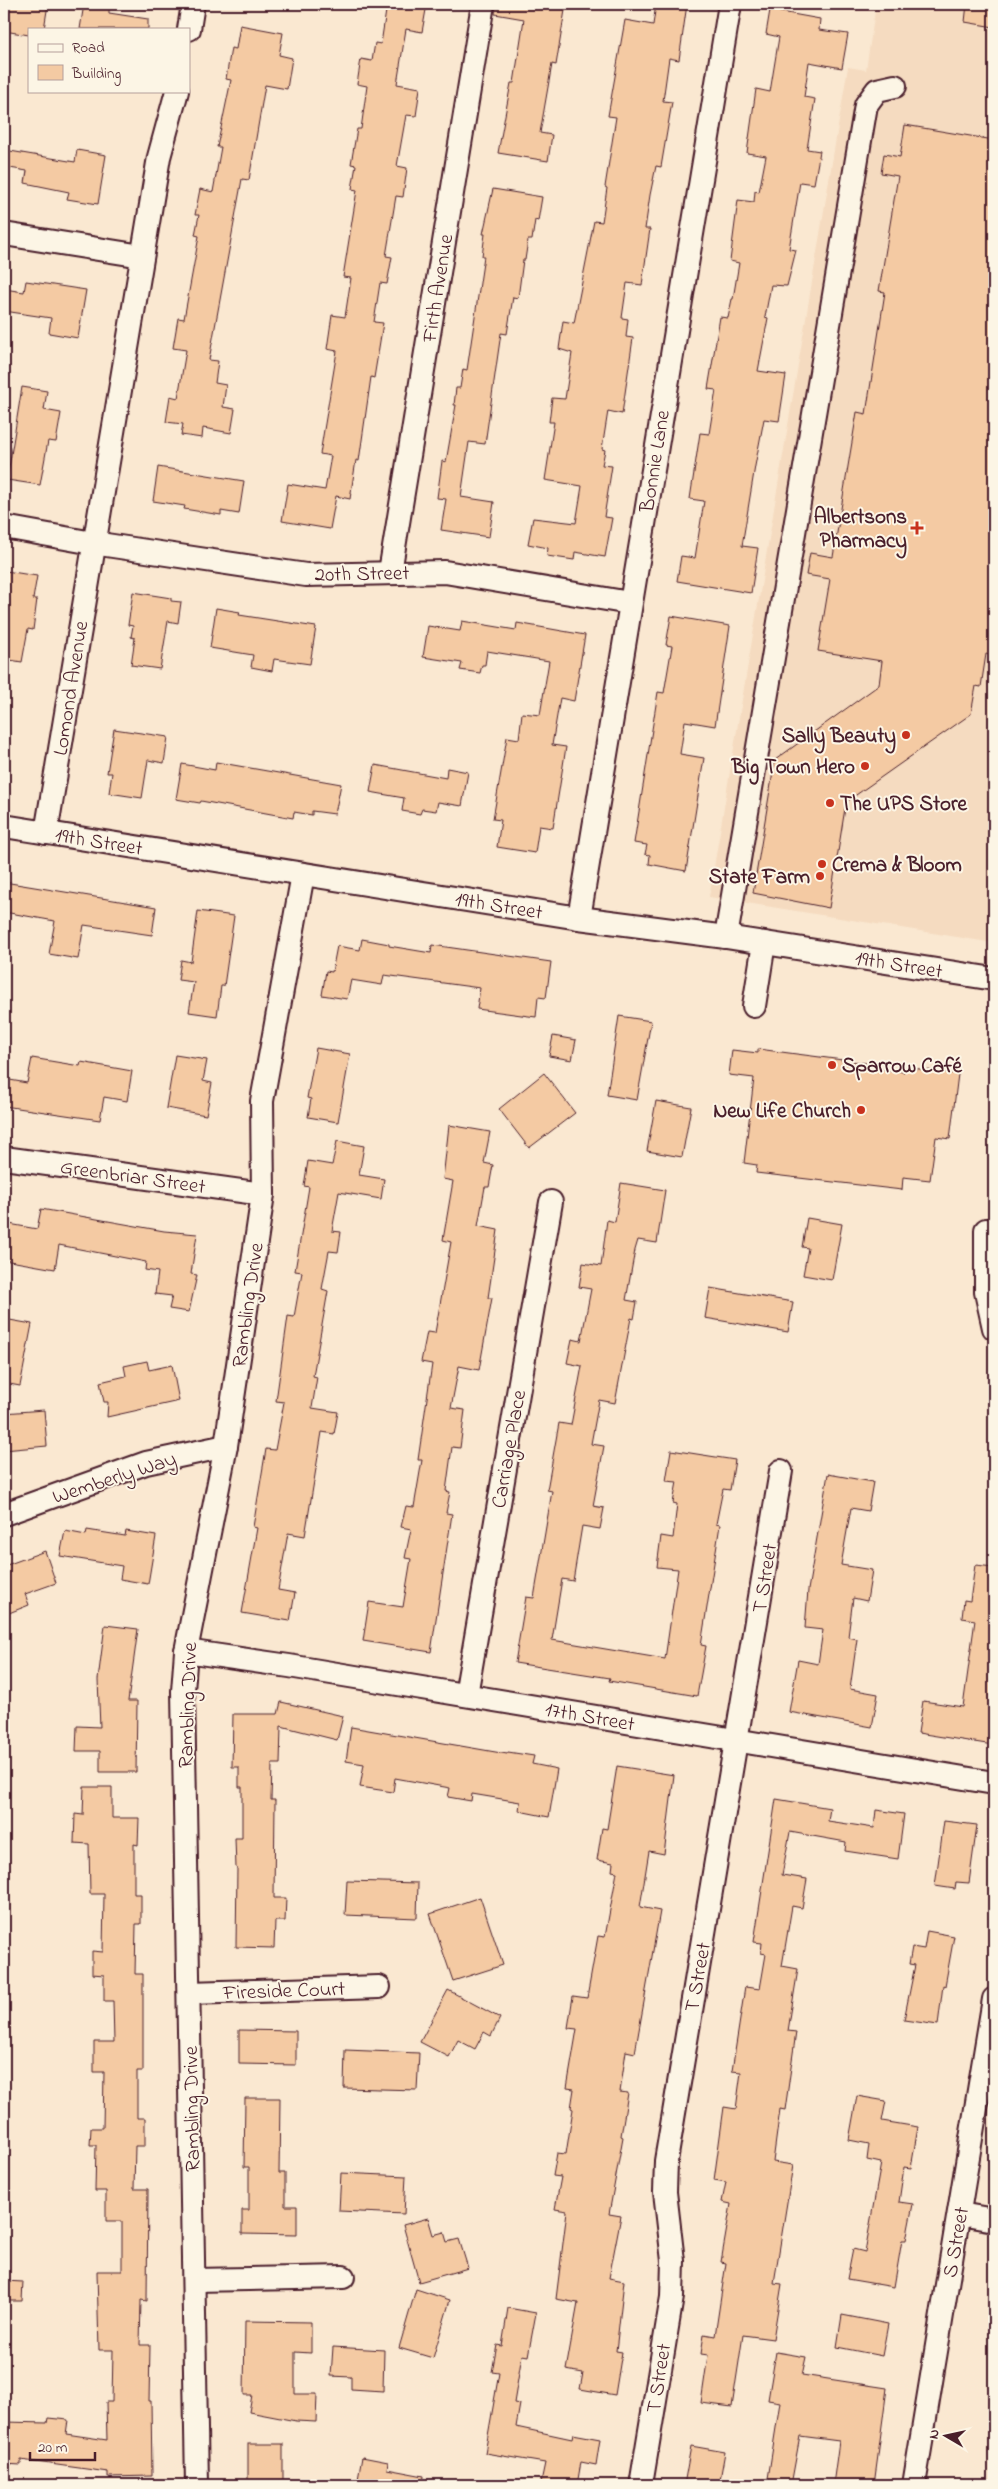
<svg xmlns="http://www.w3.org/2000/svg" width="998" height="2489" font-family="'Indie Flower',sans-serif">
<style>
.built{fill:#f5dbc0}
.building{fill:#f4caa3;stroke:#4a1f2b}
.lines{fill:none;stroke-linecap:round;stroke-linejoin:round}
.minor-casing{stroke:#4a1f2b;stroke-width:26}
.minor{stroke:#fcf5e5;stroke-width:22}
.poi-dot{fill:#c8321e;stroke:#fcf5e5;stroke-width:2}
.labels{text-anchor:middle;stroke-width:4;stroke-linejoin:round;paint-order:stroke}
.street-label{font-size:21px;fill:#4a1f2b;stroke:#fcf5e5}
.poi-label{font-size:21px;font-weight:bold;fill:#4a1f2b;stroke:#fcf5e5;text-anchor:end}
</style>
<rect width="100%" height="100%" fill="#fae8d1"/>
<filter id="ink" filterUnits="userSpaceOnUse"><feTurbulence type="fractalNoise" baseFrequency=".02" numOctaves="2"/><feDisplacementMap in="SourceGraphic" scale="10" xChannelSelector="R" yChannelSelector="G"/><feConvolveMatrix kernelMatrix="1 2 1 2 8 2 1 2 1" color-interpolation-filters="sRGB"/></filter>
<g filter="url(#ink)">
<polygon class="built" points="876,4 994,4 994,943 709,897 848,67 866,70"/>
<g class="building">
<polygon points="4,4 48,4 44,29 29,29 29,35 4,31"/>
<polygon points="84,4 109,8 109,13 148,19 148,29 80,29"/>
<polygon points="387,4 427,4 422,32 406,29 397,84 420,88 416,116 406,115 397,166 407,168 403,197 396,196 386,256 392,257 387,284 380,283 374,322 383,323 374,378 371,377 359,461 356,460 350,499 336,496 330,529 282,521 288,484 325,490 331,456 320,454 337,351 327,349 332,315 345,317 351,278 343,277 357,190 352,189 356,165 351,164 357,129 361,129 367,86 357,84 361,59 372,61 375,43 381,44"/>
<polygon points="496,4 566,4 556,65 552,64 540,133 552,135 548,161 498,153 511,83 514,83 524,19 495,14"/>
<polygon points="656,4 687,4 679,60 669,58 663,101 672,102 661,167 656,166 650,195 645,229 650,229 642,285 627,283 622,318 628,319 626,337 633,338 622,414 608,411 602,449 605,450 602,465 612,466 604,517 612,518 605,557 575,552 574,560 547,556 548,548 528,544 533,518 576,523 582,486 545,480 554,422 549,422 552,398 565,399 572,353 559,349 563,321 574,323 594,221 602,222 607,188 605,187 616,117 608,116 625,20 653,25"/>
<polygon points="967,4 994,4 994,27 965,22"/>
<polygon points="770,10 820,19 819,30 848,34 842,68 809,62 804,97 815,99 807,149 820,151 814,184 800,182 789,249 796,250 787,286 771,285 765,317 768,318 758,371 786,375 779,421 764,419 755,466 742,546 758,548 751,593 677,581 681,556 695,558 704,501 690,499 700,433 709,434 716,390 708,389 720,317 728,318 732,299 733,299 739,263 730,261 738,200 754,202 755,191 759,192 766,156 747,153 756,89 770,92 779,37 766,34"/>
<polygon points="240,25 283,33 279,55 292,58 287,89 265,85 249,180 242,179 209,360 218,361 215,383 226,385 223,407 235,409 231,433 203,428 202,438 181,435 183,424 166,422 170,396 178,398 186,350 173,348 178,318 184,319 199,236 195,235 199,215 195,215 200,189 213,192 221,147 217,147 231,80 226,79 231,48 236,49"/>
<polygon points="905,125 994,140 994,656 986,654 981,687 976,686 971,714 846,802 829,908 753,893 775,760 879,685 882,661 818,651 830,579 806,575 810,553 833,557 857,412 866,414 885,292 879,291 898,176 881,173 884,154 900,157"/>
<polygon points="4,150 75,162 77,150 106,155 98,204 67,199 69,192 25,183 27,171 4,167"/>
<polygon points="493,189 542,197 538,221 535,220 532,240 528,240 525,260 523,260 518,298 513,297 507,334 501,333 485,444 469,442 461,497 494,502 489,537 441,530 446,499 437,498 442,461 446,462 456,405 454,405 456,388 460,388 463,369 467,370 484,256 482,256 485,234 483,234"/>
<polygon points="26,281 86,290 78,338 49,333 51,318 4,311 4,289 24,292"/>
<polygon points="22,387 47,391 44,410 61,413 56,442 48,441 40,485 7,480"/>
<polygon points="158,467 244,481 239,514 221,511 221,515 184,509 185,506 153,501"/>
<polygon points="6,571 37,576 33,599 37,599 33,630 28,629 22,662 4,659 4,575"/>
<polygon points="133,592 171,598 171,601 181,602 178,623 168,621 160,669 131,665 135,638 131,637 133,626 128,625"/>
<polygon points="216,608 240,612 239,615 316,627 310,664 274,659 272,671 251,667 253,655 210,648"/>
<polygon points="671,616 730,626 715,726 685,721 680,754 704,758 686,871 649,864 650,855 645,854 647,845 634,843 658,692 664,693 672,646 666,645"/>
<polygon points="462,621 516,630 517,623 585,635 574,701 560,698 552,745 566,747 553,828 539,826 535,853 497,847 501,820 493,819 507,737 519,739 522,713 540,715 549,661 487,651 485,665 482,665 480,673 460,670 462,663 423,657 428,626 460,631"/>
<polygon points="114,729 168,737 164,763 148,760 142,798 109,793 112,773 107,773"/>
<polygon points="216,762 341,784 335,814 312,811 312,815 294,812 293,818 201,801 200,803 176,799 182,764 215,770"/>
<polygon points="375,765 446,778 447,768 468,772 462,806 438,802 436,811 422,809 420,814 402,811 404,798 370,792"/>
<polygon points="4,882 156,907 152,935 84,925 78,959 49,954 55,921 4,912"/>
<polygon points="198,911 234,916 224,986 221,986 217,1016 189,1012 194,982 178,980 181,960 191,962"/>
<polygon points="362,939 389,944 389,946 431,953 432,945 551,962 546,998 538,997 536,1017 477,1009 480,988 384,975 382,985 351,980 347,999 322,995 326,971 332,972 337,946 360,950"/>
<polygon points="619,1016 651,1021 637,1100 607,1095"/>
<polygon points="553,1036 576,1040 572,1060 549,1056"/>
<polygon points="316,1048 350,1054 338,1122 308,1117 311,1099 307,1098"/>
<polygon points="758,1049 866,1063 865,1067 904,1072 904,1067 958,1074 950,1139 936,1137 930,1180 903,1177 902,1190 756,1173 757,1165 744,1163 754,1078 729,1075 732,1050 758,1053"/>
<polygon points="175,1055 207,1060 203,1081 212,1083 206,1115 166,1108"/>
<polygon points="32,1058 80,1066 81,1062 132,1071 127,1101 104,1097 100,1120 4,1106 4,1079 27,1083"/>
<polygon points="544,1073 575,1113 529,1148 499,1109"/>
<polygon points="656,1101 691,1107 682,1157 647,1151"/>
<polygon points="449,1125 490,1132 484,1163 493,1165 489,1187 485,1187 478,1226 498,1230 488,1298 492,1298 479,1370 459,1366 451,1408 465,1410 460,1448 452,1447 446,1491 450,1492 446,1513 452,1514 431,1652 363,1641 369,1602 403,1607 411,1559 405,1558 411,1529 401,1527 406,1506 414,1507 422,1460 418,1460 432,1364 421,1362 427,1332 435,1333 451,1242 443,1240 453,1181 443,1179"/>
<polygon points="337,1141 364,1146 359,1175 384,1179 381,1199 339,1192 332,1231 341,1232 338,1252 329,1251 322,1289 328,1291 313,1376 317,1377 312,1408 338,1412 334,1434 322,1432 305,1536 288,1533 278,1590 295,1593 290,1621 242,1613 257,1528 253,1527 266,1449 275,1450 284,1402 276,1401 288,1316 294,1317 302,1272 295,1271 309,1187 304,1186 308,1161 332,1165"/>
<polygon points="621,1183 665,1190 657,1243 638,1240 635,1250 626,1300 637,1302 634,1319 631,1318 615,1403 599,1400 591,1444 604,1446 593,1506 604,1508 600,1529 582,1526 573,1581 562,1579 552,1640 665,1659 678,1569 657,1567 661,1536 673,1538 677,1504 673,1503 677,1482 666,1481 671,1450 735,1460 730,1490 723,1489 716,1524 720,1525 701,1645 706,1646 697,1696 609,1681 610,1678 515,1663 526,1597 534,1598 552,1491 547,1490 559,1423 571,1425 582,1366 567,1363 572,1339 581,1341 591,1289 579,1287 583,1263 601,1266 607,1220 615,1222"/>
<polygon points="41,1209 164,1231 197,1234 191,1274 197,1275 189,1312 169,1309 172,1296 155,1294 158,1272 145,1270 146,1262 59,1245 55,1269 4,1260 9,1224 37,1229"/>
<polygon points="807,1218 842,1224 832,1280 803,1275 808,1248 802,1247"/>
<polygon points="710,1288 793,1302 788,1332 705,1318"/>
<polygon points="4,1319 32,1324 20,1386 4,1383"/>
<polygon points="147,1361 149,1370 172,1365 179,1401 107,1417 108,1402 104,1402 100,1382 126,1376 124,1366"/>
<polygon points="44,1410 47,1446 4,1450 4,1413"/>
<polygon points="828,1474 873,1482 868,1511 851,1508 841,1565 872,1570 867,1601 853,1598 848,1637 857,1639 850,1689 878,1694 872,1727 789,1712 798,1660 818,1664 823,1630 805,1628 808,1590"/>
<polygon points="87,1530 125,1536 126,1531 156,1536 148,1584 120,1579 122,1566 60,1556 65,1531 86,1535"/>
<polygon points="45,1551 56,1583 25,1594 29,1605 9,1613 4,1597 4,1566"/>
<polygon points="975,1565 994,1567 993,1745 918,1733 923,1701 963,1707 975,1620 962,1618 964,1600 970,1601"/>
<polygon points="105,1625 138,1629 128,1701 137,1701 136,1772 100,1772 100,1751 76,1751 77,1726 100,1727 98,1680"/>
<polygon points="281,1702 343,1716 337,1740 281,1726 280,1764 272,1764 271,1800 275,1800 274,1898 286,1898 285,1921 275,1921 274,1948 236,1947 237,1868 236,1868 235,1838 242,1838 242,1787 239,1787 239,1767 232,1767 233,1714 278,1714"/>
<polygon points="351,1727 507,1754 508,1752 534,1756 532,1764 557,1769 549,1817 519,1811 520,1802 472,1794 471,1801 448,1797 450,1788 395,1778 393,1792 360,1787 364,1764 346,1761"/>
<polygon points="617,1766 674,1775 664,1854 649,1851 640,1907 660,1911 635,2053 626,2051 620,2092 628,2093 621,2136 623,2137 609,2214 621,2216 609,2278 624,2281 616,2351 622,2352 615,2395 580,2389 583,2373 566,2370 578,2303 556,2299 567,2211 555,2209 561,2177 553,2176 557,2153 566,2154 573,2109 571,2108 574,2089 567,2088 577,2029 568,2028 573,1996 587,1998 598,1936 605,1937 617,1872 612,1871 613,1863 597,1860 602,1828 607,1829"/>
<polygon points="84,1787 112,1787 112,1818 139,1818 138,1845 134,1844 134,1894 141,1894 141,1924 136,1924 135,1974 143,1974 143,2071 137,2071 137,2118 145,2118 145,2146 135,2146 134,2189 148,2189 147,2301 141,2300 140,2345 150,2345 149,2401 151,2401 152,2476 108,2477 108,2472 21,2460 21,2465 4,2464 4,2422 47,2423 48,2418 68,2420 66,2434 107,2440 106,2402 112,2402 113,2350 99,2350 97,2271 122,2271 122,2221 106,2221 106,2191 95,2191 96,2145 90,2145 91,2128 103,2128 104,2072 94,2072 94,2042 114,2042 113,2001 104,2001 104,1975 92,1974 92,1951 103,1952 104,1894 90,1894 89,1844 74,1843 75,1814 83,1815"/>
<polygon points="776,1799 830,1808 828,1821 874,1828 876,1810 904,1814 898,1859 845,1851 846,1842 790,1832 782,1875 807,1879 802,1908 792,1906 782,1966 798,1969 788,2031 796,2032 785,2110 780,2109 773,2162 793,2165 774,2283 782,2284 773,2339 743,2335 732,2407 701,2403 708,2355 701,2354 704,2334 715,2336 726,2263 721,2262 731,2204 722,2202 726,2182 714,2180 724,2107 736,2109 741,2072 732,2071 745,1987 760,1989 766,1954 761,1953 762,1943 754,1942"/>
<polygon points="944,1821 977,1825 969,1883 956,1882 955,1889 935,1886"/>
<polygon points="347,1881 418,1883 417,1918 345,1915"/>
<polygon points="480,1897 503,1965 453,1981 430,1914"/>
<polygon points="927,1931 954,1936 945,1986 943,1985 938,2025 904,2020 915,1965 909,1964 912,1947 924,1949"/>
<polygon points="448,1990 500,2018 491,2036 484,2032 475,2049 458,2040 449,2057 420,2042"/>
<polygon points="239,2030 296,2031 296,2065 239,2064"/>
<polygon points="345,2050 419,2053 417,2090 344,2088"/>
<polygon points="857,2096 886,2101 882,2121 918,2127 911,2168 904,2167 899,2202 913,2204 906,2240 902,2240 894,2287 847,2279 853,2249 865,2252 881,2163 867,2160 869,2144 849,2140"/>
<polygon points="245,2098 280,2098 279,2173 285,2173 285,2206 297,2206 297,2235 242,2234 242,2210 249,2210 249,2167 244,2167"/>
<polygon points="341,2173 406,2176 404,2214 339,2211"/>
<polygon points="428,2218 433,2235 444,2232 447,2242 459,2239 468,2268 419,2282 403,2225"/>
<polygon points="4,2281 23,2282 22,2301 4,2301"/>
<polygon points="416,2289 450,2300 433,2358 399,2348"/>
<polygon points="508,2308 536,2313 528,2356 522,2355 514,2403 520,2404 516,2427 572,2439 573,2434 600,2439 596,2465 581,2462 577,2485 541,2482 545,2463 485,2453 499,2373 492,2372 497,2345 502,2346"/>
<polygon points="842,2315 888,2324 882,2356 837,2347"/>
<polygon points="245,2321 311,2322 311,2353 295,2352 295,2394 317,2394 316,2422 296,2421 249,2412 252,2395 244,2395"/>
<polygon points="333,2347 384,2350 383,2391 351,2389 351,2377 331,2376"/>
<polygon points="776,2352 806,2357 802,2375 887,2388 874,2485 833,2485 839,2441 800,2436 791,2485 767,2485 780,2402 768,2400"/>
<rect x="248" y="2444" width="35" height="41"/>
<polygon points="691,2446 725,2452 719,2485 684,2485"/>
<polygon points="362,2457 388,2462 387,2469 424,2476 423,2485 357,2485"/>
</g>
<g class="lines">
<defs>
<g id="minor">
<polyline points="189,29 193,4"/>
<polyline points="4,234 142,256"/>
<polyline points="4,527 93,543 306,575 445,572 630,603"/>
<polyline points="390,572 483,4"/>
<polyline points="4,826 579,918 726,937 994,979"/>
<polyline points="46,833 159,157 177,91"/>
<polyline points="579,918 730,4"/>
<polyline points="726,937 866,105 877,90 895,86"/>
<polyline points="754,1006 764,943"/>
<polyline points="4,1158 263,1194"/>
<polyline points="986,1230 986,1292 994,1328"/>
<polyline points="4,1514 146,1463 226,1446"/>
<polyline points="186,1651 289,1666 994,1783"/>
<polyline points="466,1695 551,1202"/>
<polyline points="189,1993 379,1987"/>
<polyline points="960,2214 994,2220"/>
<polyline points="194,2280 343,2277"/>
<polyline points="197,2485 183,1691 186,1651 226,1446 263,1194 262,1101 303,874"/>
<polyline points="641,2485 672,2297 673,2261 665,2192 666,2161 781,1471"/>
<polyline points="914,2485 994,1999"/>
</g>
</defs>
<use href="#minor" class="minor-casing"/>
<use href="#minor" class="minor"/>
</g>
</g>
<g class="poi-dot">
<path d="M914.5 520.5h5v5h5v5h-5v5h-5v-5h-5v-5h5z"/>
<circle cx="906" cy="735" r="5"/>
<circle cx="865" cy="766" r="5"/>
<circle cx="830" cy="803" r="5"/>
<circle cx="822" cy="864" r="5"/>
<circle cx="820" cy="876" r="5"/>
<circle cx="832" cy="1065" r="5"/>
<circle cx="861" cy="1110" r="5"/>
</g>
<g class="labels">
<g class="street-label">
<text transform="translate(437 288) rotate(-81)" y="7">Firth Avenue</text>
<text transform="translate(654 461) rotate(-81)" y="7">Bonnie Lane</text>
<text transform="translate(362 573) rotate(-1)" y="7">20th Street</text>
<text transform="translate(70 688) rotate(-81)" y="7">Lomond Avenue</text>
<text transform="translate(99 841) rotate(9)" y="7">19th Street</text>
<text transform="translate(499 905) rotate(9)" y="7">19th Street</text>
<text transform="translate(899 964) rotate(9)" y="7">19th Street</text>
<text transform="translate(133 1176) rotate(8)" y="7">Greenbriar Street</text>
<text transform="translate(247 1305) rotate(-82)" y="7">Rambling Drive</text>
<text transform="translate(508 1449) rotate(-80)" y="7">Carriage Place</text>
<text transform="translate(114 1477) rotate(-18)" y="7">Wemberly Way</text>
<text transform="translate(764 1578) rotate(-81)" y="7">T Street</text>
<text transform="translate(187 1705) rotate(-88)" y="7">Rambling Drive</text>
<text transform="translate(590 1716) rotate(10)" y="7">17th Street</text>
<text transform="translate(697 1977) rotate(-80)" y="7">T Street</text>
<text transform="translate(284 1990) rotate(-2)" y="7">Fireside Court</text>
<text transform="translate(191 2109) rotate(-91)" y="7">Rambling Drive</text>
<text transform="translate(955 2242) rotate(-80)" y="7">S Street</text>
<text transform="translate(658 2378) rotate(-81)" y="7">T Street</text>
</g>
<g class="poi-label">
<text x="907" y="523">Albertsons<tspan x="907" dy="24">Pharmacy</tspan></text>
<text x="896" y="742">Sally Beauty</text>
<text x="855" y="773">Big Town Hero</text>
<text x="840" y="810" text-anchor="start">The UPS Store</text>
<text x="832" y="871" text-anchor="start">Crema &amp; Bloom</text>
<text x="810" y="883">State Farm</text>
<text x="842" y="1072" text-anchor="start">Sparrow Café</text>
<text x="851" y="1117">New Life Church</text>
</g>
</g>
<rect width="998" height="2489" fill="none" stroke="#fcf5e5" stroke-width="20"/>
<rect x="10" y="10" width="978" height="2469" fill="none" stroke="#4a1f2b" stroke-width="2" filter="url(#ink)"/>
<rect x="28" y="28" width="162" height="65" fill="#fcf5e5" stroke="#b59f9b"/>
<rect x="38" y="44" width="25" height="8" fill="#fcf5e5" stroke="#b59f9b"/>
<text x="72" y="52" font-size="15" fill="#4a1f2b">Road</text>
<rect x="38" y="65" width="25" height="15" fill="#f4caa3" stroke="#b59f9b"/>
<text x="72" y="78" font-size="15" fill="#4a1f2b">Building</text>
<g transform="translate(946 2436) rotate(279)" stroke="#fcf5e5" stroke-width="4" paint-order="stroke">
<path d="M0-4L9 19L0 12L-9 19Z" fill="#4a1f2b"/>
<text y="-8" font-size="14" font-weight="bold" text-anchor="middle" fill="#4a1f2b">N</text>
</g>
<path d="M30 2452v8h65v-8" fill="none" stroke="#4a1f2b" stroke-width="2.5"/>
<text x="38" y="2452" font-size="15" fill="#4a1f2b" stroke="#fcf5e5" stroke-width="4" paint-order="stroke">20 m</text>
</svg>
